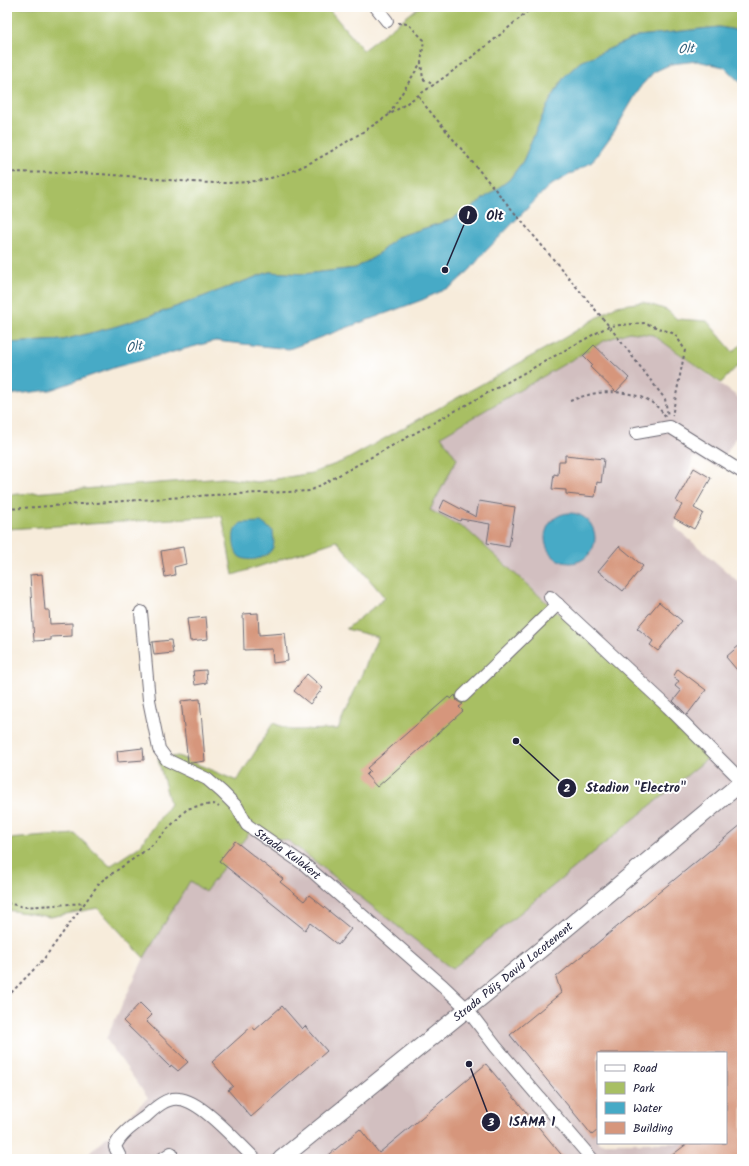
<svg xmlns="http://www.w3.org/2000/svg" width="749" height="1166" font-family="Kalam,sans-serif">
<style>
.industrial{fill:#d2bfc0;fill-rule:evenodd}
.green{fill:#a8bf64;stroke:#657050}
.water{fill:#46aac6;stroke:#346680}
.building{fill:#d6967c}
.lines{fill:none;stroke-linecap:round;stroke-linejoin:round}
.minor-casing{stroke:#6d6973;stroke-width:14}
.major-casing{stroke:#6d6973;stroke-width:18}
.path{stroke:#6d6973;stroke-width:2;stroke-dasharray:3 3;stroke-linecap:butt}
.minor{stroke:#fff;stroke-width:12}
.major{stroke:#fff;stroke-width:16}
.labels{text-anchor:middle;stroke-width:4;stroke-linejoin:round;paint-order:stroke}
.street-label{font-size:12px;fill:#22223b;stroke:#fff}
.water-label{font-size:13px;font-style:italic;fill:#325f7a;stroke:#fff}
.leader{fill:none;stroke:#22223b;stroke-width:1.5}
.callout-dot{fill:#22223b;stroke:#fff;stroke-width:1.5}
.mark-label{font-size:12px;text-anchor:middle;font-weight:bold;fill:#fff}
.callout-label{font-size:13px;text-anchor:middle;font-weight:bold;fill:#22223b;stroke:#fff;stroke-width:4;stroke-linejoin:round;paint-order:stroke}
</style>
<rect width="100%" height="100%" fill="#fff"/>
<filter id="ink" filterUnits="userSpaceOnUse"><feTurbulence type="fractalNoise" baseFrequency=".025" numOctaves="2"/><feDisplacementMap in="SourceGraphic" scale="8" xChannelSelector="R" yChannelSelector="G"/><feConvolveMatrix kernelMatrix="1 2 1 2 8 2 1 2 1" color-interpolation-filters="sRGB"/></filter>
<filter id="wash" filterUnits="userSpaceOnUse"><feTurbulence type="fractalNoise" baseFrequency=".012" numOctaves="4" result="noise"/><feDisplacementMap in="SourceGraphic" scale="16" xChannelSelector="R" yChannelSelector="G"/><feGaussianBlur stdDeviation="0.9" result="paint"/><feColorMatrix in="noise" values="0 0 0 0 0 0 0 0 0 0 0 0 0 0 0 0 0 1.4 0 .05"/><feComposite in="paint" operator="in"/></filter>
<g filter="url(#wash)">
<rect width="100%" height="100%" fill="#f7ecdb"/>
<path class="industrial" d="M 629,332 L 653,335 L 742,400 L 742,429 L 717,467 L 693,457 L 675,527 L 742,585 L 742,1159 L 83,1159 L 148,1098 L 106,1039 L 144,958 L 190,881 L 205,892 L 248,833 L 289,841 L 452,969 L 558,612 L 467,530 L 430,510 L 457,459 L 441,436 L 604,341 ZM 598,1053 L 726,1053 L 726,1143 L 598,1143 Z"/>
<g class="green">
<polygon points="7,7 327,7 363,50 419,7 742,7 742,31 719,27 638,36 580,62 564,77 546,108 523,161 509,180 472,207 447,221 397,237 376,256 356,268 304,274 269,272 162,312 114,327 63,340 7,343"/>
<polygon points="643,302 667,310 677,319 707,321 733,352 742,343 742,361 721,383 653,335 629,332 604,341 441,436 457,459 430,510 467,530 713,754 452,969 289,841 249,833 205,892 190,881 144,958 98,908 50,917 7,910 7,839 75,834 110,866 140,846 170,804 158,759 178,756 237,781 273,723 291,730 338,729 378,637 346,629 385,598 337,541 233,575 222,516 7,529 7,495 223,478 258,482 312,473 346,460 564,338 616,306"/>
</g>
<g class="water">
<polygon points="719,27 742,31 742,84 724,67 697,61 671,64 654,72 641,86 614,132 592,162 548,187 483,254 470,270 452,286 422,300 289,349 215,341 116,367 50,390 7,395 7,343 63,340 114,327 162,312 269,272 304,274 356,268 376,256 397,237 447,221 472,207 509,180 523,161 546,108 564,77 580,62 638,36"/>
<circle cx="570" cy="538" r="25"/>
<path d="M 261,522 L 273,531 C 273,536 275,543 273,547 C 269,558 250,563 240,557 C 234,554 232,536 235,530 C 236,528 239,525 241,523 Z"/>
</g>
<g id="blocks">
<g class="building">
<polygon points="594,345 629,378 616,392 590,367 592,365 583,356"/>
<polygon points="565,455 604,459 601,483 597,482 595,497 566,494 566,490 552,489 554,474 558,475 559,461 565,461"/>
<polygon points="694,468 711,478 694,508 703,513 694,529 674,518 682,505 676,501"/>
<polygon points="444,500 476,517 479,501 515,507 509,547 487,543 490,524 461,519 460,521 439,511"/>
<polygon points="619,546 643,566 623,591 598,571"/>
<polygon points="183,547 186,564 174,567 175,575 165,577 161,551"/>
<polygon points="42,574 45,610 49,610 50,624 72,623 72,636 51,637 51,640 34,641 30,575"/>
<polygon points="659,602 682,621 658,651 650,645 653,641 637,628"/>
<polygon points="258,613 259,635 285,633 288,661 273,663 272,649 244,650 243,614"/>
<polygon points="206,617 208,639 190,641 187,619"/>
<polygon points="171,640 173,653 154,655 152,642"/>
<polygon points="742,643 742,676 726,657"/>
<polygon points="678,669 706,690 687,715 673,701 681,691 675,686 679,681 673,677"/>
<polygon points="206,670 207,683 195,685 193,671"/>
<polygon points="307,674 323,688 310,704 294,691"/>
<polygon points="455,695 457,701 463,704 459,707 463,711 377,787 366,775 370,771 367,768 448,697 451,699"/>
<polygon points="200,699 205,761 191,763 188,762 181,701"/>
<polygon points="143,748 144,760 118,762 117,751"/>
<polygon points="742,824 742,1159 667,1159 688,1143 726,1143 726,1053 598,1053 598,1130 592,1135 510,1035 561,993 556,977"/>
<polygon points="235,841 283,879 280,882 304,901 309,895 351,929 338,945 310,923 305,930 219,861"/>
<polygon points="140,1003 152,1015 146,1021 188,1062 178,1071 171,1065 170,1067 123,1021"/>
<polygon points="282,1006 302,1029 305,1026 327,1051 251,1117 228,1090 233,1086 212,1062 252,1026 255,1030"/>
<polygon points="486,1064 565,1159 324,1159 360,1129 379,1153"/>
</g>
</g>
</g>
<g filter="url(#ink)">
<use href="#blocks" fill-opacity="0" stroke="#6d6973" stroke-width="1"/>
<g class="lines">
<defs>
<g id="minor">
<polyline points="376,7 387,21"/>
<polyline points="636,433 670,427 742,472"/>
<polyline points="550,597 668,707 742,781"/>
<path id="s1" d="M 141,612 L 149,700 L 159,749 L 167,760 L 207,779 L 222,792 L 237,807 L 247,825 L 305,865 L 443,986 L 466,1008 L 496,1047 L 592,1159"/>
<polyline points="463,696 558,604"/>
<path d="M 121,1159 L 115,1147 C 120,1134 134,1125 145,1117 C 154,1109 166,1097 179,1099 C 201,1100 239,1144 255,1159"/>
<polyline points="162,1159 171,1153"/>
</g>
<g id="major">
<path id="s2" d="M 281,1159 L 555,938 L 742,782"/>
</g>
</defs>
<use href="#minor" class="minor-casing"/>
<use href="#major" class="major-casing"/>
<g class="path">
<polyline points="398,23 408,24 424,40 421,63 423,79 434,85"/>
<polyline points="419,96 423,103 609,326 665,399 668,416"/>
<polyline points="389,114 420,64"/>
<path d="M 7,172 C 42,173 78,172 113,175 C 158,178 210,187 255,181 C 298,175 333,150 369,128 C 426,91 482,53 532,7"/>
<path d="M 570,401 C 576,399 582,396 588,395 C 613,388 653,393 665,417"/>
<polyline points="7,509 213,495 310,491 609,326 645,323 675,334 685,350 672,416"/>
<polyline points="7,903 24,907 85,903"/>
<polyline points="7,997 43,960 100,882 149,848 187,809 198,806 214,804 219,807"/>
</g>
<use href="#minor" class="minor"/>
<use href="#major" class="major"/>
</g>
</g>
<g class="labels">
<g class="street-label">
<text dy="4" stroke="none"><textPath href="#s1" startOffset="308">Strada Kulakert</textPath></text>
<text dy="4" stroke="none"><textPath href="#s2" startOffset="298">Strada Păiș David Locotenent</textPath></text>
</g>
<g class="water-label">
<text transform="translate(686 48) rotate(-6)" y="5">Olt</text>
<text transform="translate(134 346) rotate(-11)" y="5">Olt</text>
</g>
</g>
<path class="leader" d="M445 270L468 215M516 741L567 788M469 1064L491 1122"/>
<g class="callout-dot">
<circle cx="445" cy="270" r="4"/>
<circle cx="516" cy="741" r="4"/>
<circle cx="469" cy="1064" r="4"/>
<circle cx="468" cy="215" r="10"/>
<circle cx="567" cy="788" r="10"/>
<circle cx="491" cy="1122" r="10"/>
</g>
<g class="mark-label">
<text x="468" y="219">1</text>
<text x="567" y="792">2</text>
<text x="491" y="1126">3</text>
</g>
<g class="callout-label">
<text x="495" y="220">Olt</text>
<text x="636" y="792">Stadion "Electro"</text>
<text x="532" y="1126">ISAMA 1</text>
</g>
<rect width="749" height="1166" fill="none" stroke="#fff" stroke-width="24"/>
<rect x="597" y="1052" width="130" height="92" fill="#ffffff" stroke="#a7a7b1"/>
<rect x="605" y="1065" width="20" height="6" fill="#ffffff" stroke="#a7a7b1"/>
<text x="633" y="1072" font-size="12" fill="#22223b">Road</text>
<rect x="605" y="1082" width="20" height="12" fill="#a8bf64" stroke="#a7a7b1"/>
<text x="633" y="1092" font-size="12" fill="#22223b">Park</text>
<rect x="605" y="1102" width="20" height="12" fill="#46aac6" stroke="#a7a7b1"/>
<text x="633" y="1112" font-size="12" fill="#22223b">Water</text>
<rect x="605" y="1122" width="20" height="12" fill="#d6967c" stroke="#a7a7b1"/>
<text x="633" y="1132" font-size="12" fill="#22223b">Building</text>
</svg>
